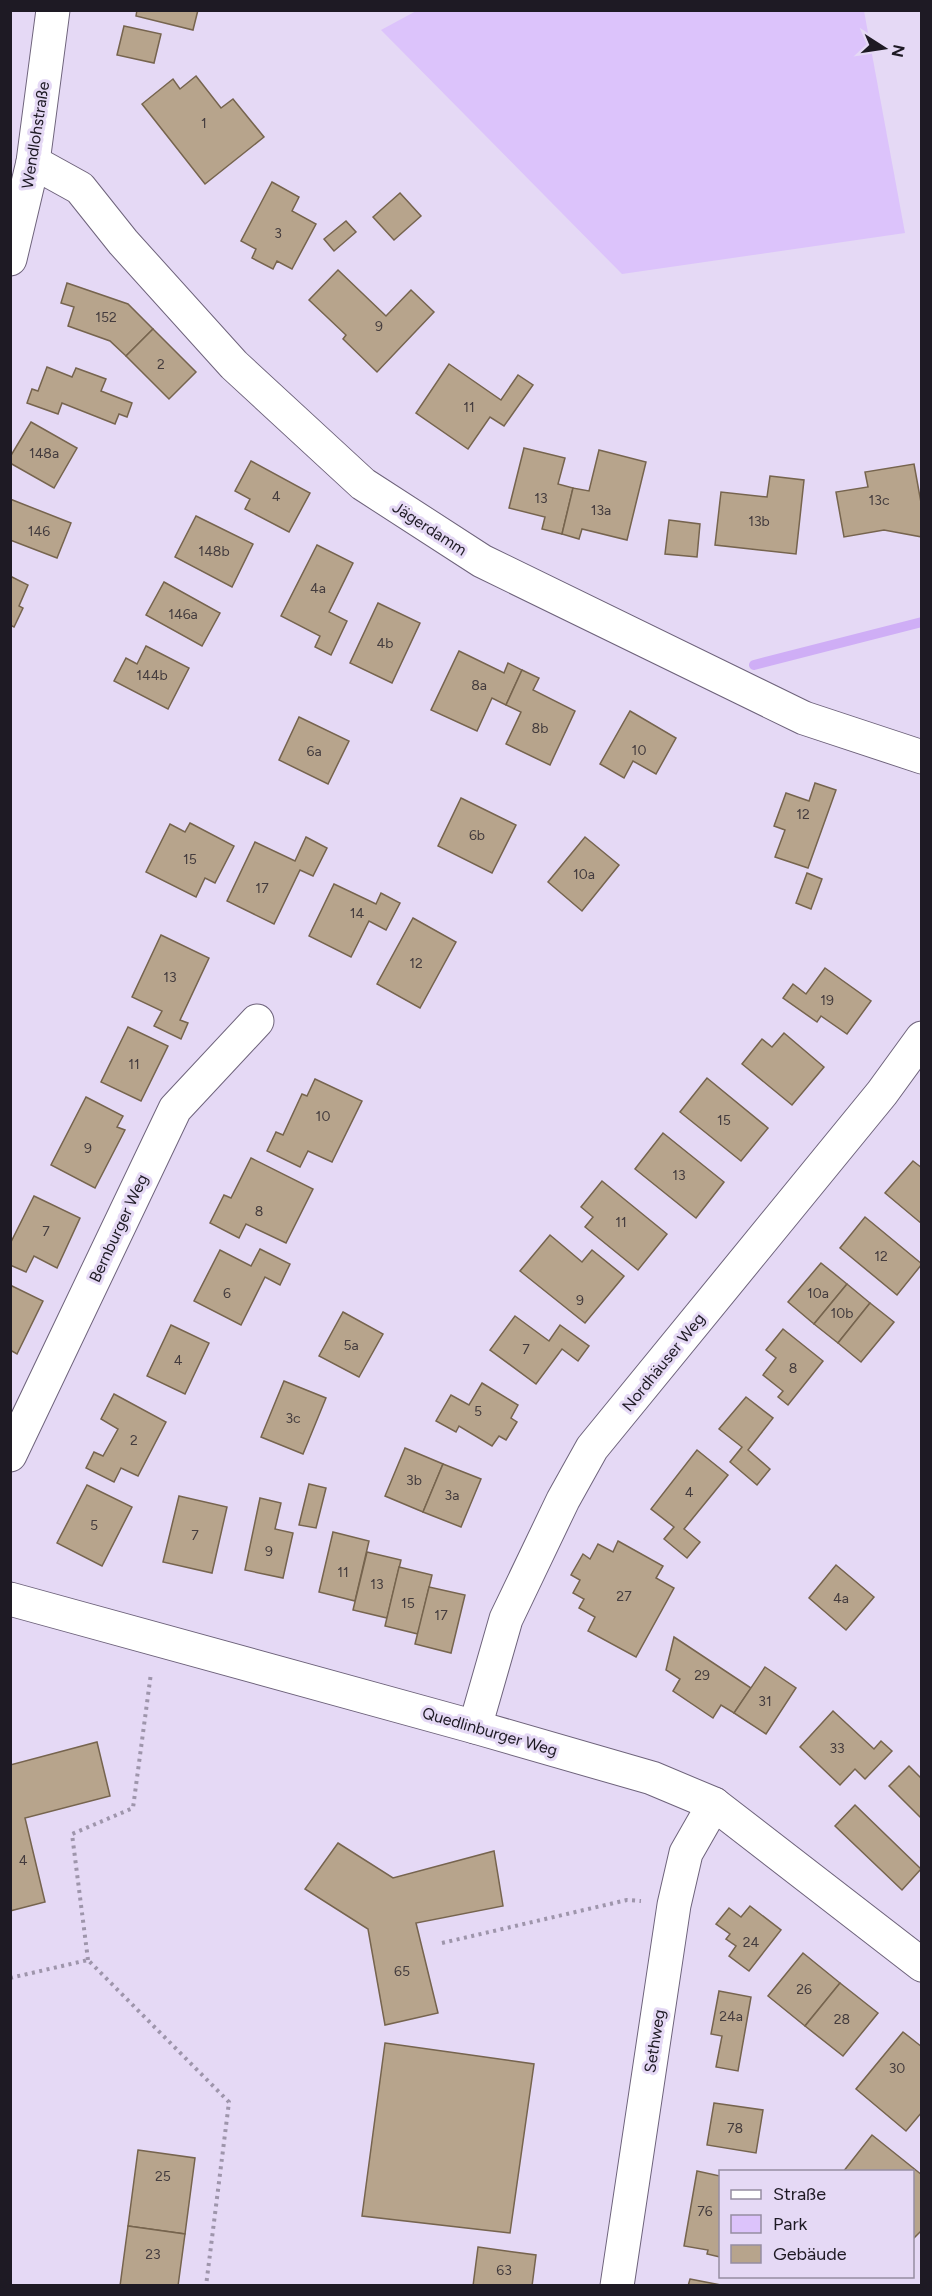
<svg xmlns="http://www.w3.org/2000/svg" width="932" height="2296" font-family="Figtree,sans-serif">
<style>
.green{fill:#dcc3fb}
.lines{fill:none;stroke-linecap:round;stroke-linejoin:round}
.stream{stroke:#cfaef6;stroke-width:10}
.building{fill:#b7a48c;stroke:#76644e;stroke-width:1.5}
.minor-casing{stroke:#6e637b;stroke-width:35}
.tertiary-casing{stroke:#6e637b;stroke-width:35}
.path{stroke:#9e95ab;stroke-width:4;stroke-dasharray:3 4.5;stroke-linecap:butt}
.minor{stroke:#fff;stroke-width:33}
.tertiary{stroke:#fff;stroke-width:33}
.labels{text-anchor:middle;stroke-width:6;stroke-linejoin:round;paint-order:stroke}
.number-label{font-size:14px;fill:#443c3e}
.street-label{font-size:16px;fill:#1e1a24;stroke:#e5d9f5}
</style>
<rect width="100%" height="100%" fill="#e5d9f5"/>
<polygon class="green" points="418,10 864,11 905,233 622,274 381,30"/>
<g class="lines">
<polyline class="stream" points="754,665 922,622"/>
</g>
<g class="building">
<polygon points="137,10 198,10 193,30 136,16"/>
<polygon points="124,26 161,34 154,63 117,55"/>
<polygon points="196,76 221,108 233,99 264,137 205,184 142,104 173,79 180,89"/>
<polygon points="272,182 299,197 292,211 316,224 292,269 277,261 273,269 252,258 256,249 241,241"/>
<polygon points="400,193 421,216 394,240 373,217"/>
<polygon points="346,221 356,232 334,251 324,239"/>
<polygon points="338,270 386,316 411,290 434,312 377,372 343,339 346,335 309,300"/>
<polygon points="67,283 128,304 153,329 126,356 110,341 68,326 74,307 61,303"/>
<polygon points="153,329 196,372 169,399 126,356"/>
<polygon points="449,364 501,400 518,375 533,385 504,426 490,417 468,449 416,413"/>
<polygon points="47,367 72,377 76,368 106,379 101,391 132,403 127,417 119,414 115,424 62,403 58,414 27,403 32,389 38,391"/>
<polygon points="31,422 77,448 54,488 10,463 10,457"/>
<polygon points="524,448 565,458 558,484 573,488 562,534 542,529 545,517 509,508"/>
<polygon points="599,450 646,462 627,540 582,529 579,539 562,534 573,488 589,491"/>
<polygon points="251,461 310,493 289,532 245,509 250,499 235,491"/>
<polygon points="914,464 922,508 922,537 884,530 844,537 836,492 868,487 865,472"/>
<polygon points="770,476 804,480 796,554 715,545 721,492 767,497"/>
<polygon points="10,499 71,523 57,558 10,540"/>
<polygon points="196,516 253,544 232,587 175,557"/>
<polygon points="669,520 700,524 697,557 665,554"/>
<polygon points="317,545 353,563 329,612 347,621 331,655 315,647 320,636 281,616"/>
<polygon points="10,576 28,585 19,606 23,608 14,627 10,625"/>
<polygon points="164,582 220,613 202,646 146,615"/>
<polygon points="378,603 420,623 392,683 350,663"/>
<polygon points="146,646 189,668 168,709 114,681 126,658 137,664"/>
<polygon points="459,651 504,673 508,663 522,670 506,705 492,698 477,731 431,710"/>
<polygon points="522,670 539,678 533,690 575,711 550,765 506,744 521,712 506,705"/>
<polygon points="630,711 676,738 656,774 633,761 624,778 600,764"/>
<polygon points="299,717 349,741 328,784 279,760"/>
<polygon points="815,783 836,790 808,868 775,857 785,830 774,826 786,793 809,801"/>
<polygon points="461,798 516,825 492,873 438,846"/>
<polygon points="190,823 234,846 215,883 205,878 196,897 146,872 170,824 185,832"/>
<polygon points="306,837 327,848 313,876 300,870 274,924 227,901 255,842 295,861"/>
<polygon points="585,837 619,865 582,911 548,882"/>
<polygon points="807,873 822,879 811,909 796,903"/>
<polygon points="334,884 376,904 381,893 400,903 386,930 369,921 351,957 309,936"/>
<polygon points="413,918 456,942 420,1008 377,984"/>
<polygon points="161,935 209,958 180,1020 188,1023 181,1039 154,1026 162,1011 132,997"/>
<polygon points="825,968 871,1001 847,1034 821,1016 817,1022 783,998 793,984 806,994"/>
<polygon points="128,1027 168,1046 141,1101 101,1082"/>
<polygon points="784,1033 824,1067 792,1105 742,1064 762,1039 772,1047"/>
<polygon points="707,1078 768,1128 741,1161 680,1112"/>
<polygon points="315,1079 362,1101 332,1162 308,1151 300,1167 267,1151 276,1132 283,1135 302,1094 307,1096"/>
<polygon points="86,1097 123,1116 117,1127 125,1130 95,1188 51,1165"/>
<polygon points="663,1133 724,1182 696,1218 635,1169"/>
<polygon points="251,1158 313,1189 286,1243 246,1224 239,1238 210,1223 224,1195 231,1198"/>
<polygon points="913,1161 922,1168 922,1224 885,1193"/>
<polygon points="602,1181 667,1234 638,1270 585,1227 593,1217 581,1207"/>
<polygon points="34,1196 80,1218 57,1268 34,1256 26,1272 10,1265 10,1244"/>
<polygon points="865,1217 922,1264 897,1295 840,1248"/>
<polygon points="550,1235 582,1262 592,1250 624,1276 585,1323 520,1271"/>
<polygon points="260,1249 290,1264 280,1285 265,1277 241,1325 194,1301 220,1250 251,1266"/>
<polygon points="821,1263 847,1284 814,1324 788,1302"/>
<polygon points="847,1284 870,1303 838,1343 814,1324"/>
<polygon points="10,1285 43,1301 17,1354 10,1350"/>
<polygon points="870,1303 894,1322 861,1362 838,1343"/>
<polygon points="343,1312 383,1334 359,1377 319,1356"/>
<polygon points="515,1316 549,1341 560,1325 589,1346 578,1361 562,1349 536,1384 490,1350"/>
<polygon points="171,1325 209,1343 185,1394 147,1376"/>
<polygon points="783,1329 823,1361 788,1405 778,1397 783,1391 763,1375 776,1358 766,1350"/>
<polygon points="284,1381 326,1398 303,1454 261,1437"/>
<polygon points="482,1383 518,1405 511,1418 517,1422 506,1440 499,1436 492,1446 459,1426 456,1432 436,1421 451,1395 469,1405"/>
<polygon points="114,1394 166,1422 138,1476 121,1468 114,1482 86,1468 94,1452 103,1456 118,1429 101,1419"/>
<polygon points="746,1397 773,1418 748,1450 770,1469 757,1485 730,1462 742,1447 719,1429"/>
<polygon points="405,1448 443,1464 423,1512 385,1496"/>
<polygon points="697,1450 728,1475 684,1529 700,1542 687,1558 664,1539 674,1527 651,1509"/>
<polygon points="443,1464 481,1479 461,1527 423,1512"/>
<polygon points="309,1484 326,1488 316,1528 299,1525"/>
<polygon points="87,1485 132,1507 102,1566 57,1543"/>
<polygon points="179,1496 227,1507 212,1573 163,1562"/>
<polygon points="260,1498 281,1503 275,1529 293,1533 283,1578 245,1570"/>
<polygon points="333,1532 369,1541 355,1601 319,1592"/>
<polygon points="618,1541 663,1566 656,1578 674,1588 636,1657 588,1631 595,1617 579,1608 584,1599 573,1593 580,1580 571,1575 583,1554 590,1559 598,1544 613,1552"/>
<polygon points="367,1552 401,1560 387,1618 353,1610"/>
<polygon points="836,1565 874,1597 846,1630 809,1598"/>
<polygon points="399,1567 432,1575 418,1634 385,1626"/>
<polygon points="429,1587 465,1595 451,1653 415,1644"/>
<polygon points="674,1637 751,1688 734,1713 721,1705 713,1718 673,1691 680,1679 666,1670"/>
<polygon points="765,1667 796,1688 766,1734 734,1713"/>
<polygon points="833,1711 874,1749 881,1741 892,1751 865,1779 855,1769 840,1785 800,1747"/>
<polygon points="97,1742 110,1796 25,1818 45,1902 10,1911 10,1765"/>
<polygon points="909,1766 922,1779 922,1819 889,1786"/>
<polygon points="855,1805 921,1869 902,1890 835,1826"/>
<polygon points="338,1843 393,1878 494,1851 503,1906 416,1923 438,2013 385,2025 368,1929 305,1889"/>
<polygon points="750,1906 781,1930 749,1971 729,1956 736,1946 726,1939 730,1934 716,1924 729,1908 741,1917"/>
<polygon points="803,1953 840,1983 805,2026 768,1996"/>
<polygon points="840,1983 878,2013 843,2056 805,2026"/>
<polygon points="719,1991 751,1997 738,2071 716,2067 722,2036 711,2034"/>
<polygon points="903,2032 922,2047 922,2112 906,2131 856,2089"/>
<polygon points="385,2043 534,2064 510,2233 362,2216"/>
<polygon points="714,2103 763,2110 756,2153 707,2145"/>
<polygon points="872,2135 922,2175 922,2230 912,2240 912,2172 843,2172"/>
<polygon points="138,2150 195,2158 185,2234 128,2226"/>
<polygon points="697,2171 720,2176 720,2257 707,2254 708,2250 684,2246"/>
<polygon points="128,2226 185,2234 178,2286 120,2286"/>
<polygon points="478,2247 536,2255 532,2286 473,2286"/>
<polygon points="690,2279 726,2286 688,2286"/>
</g>
<g class="lines">
<defs>
<g id="minor">
<polyline points="33,162 80,188 123,242 234,365 363,484 482,561 804,718 922,757"/>
<polyline points="10,1455 175,1109 257,1021"/>
<polyline points="475,1727 506,1619 563,1500 592,1448 882,1093 922,1038"/>
<polyline points="617,2286 674,1905 686,1853 714,1804"/>
</g>
<g id="tertiary">
<polyline points="10,259 33,162 53,10"/>
<polyline points="10,1599 475,1727 652,1778 714,1804 922,1965"/>
</g>
</defs>
<use href="#minor" class="minor-casing"/>
<use href="#tertiary" class="tertiary-casing"/>
<g class="path">
<polyline points="442,1943 627,1900 641,1901"/>
<polyline points="88,1960 72,1834 133,1808 151,1673"/>
<polyline points="10,1978 88,1960 229,2102 206,2286"/>
</g>
<use href="#minor" class="minor"/>
<use href="#tertiary" class="tertiary"/>
</g>
<g class="labels">
<g class="number-label">
<text x="204" y="128">1</text>
<text x="278" y="238">3</text>
<text x="106" y="322">152</text>
<text x="379" y="331">9</text>
<text x="161" y="369">2</text>
<text x="469" y="412">11</text>
<text x="44" y="458">148a</text>
<text x="276" y="501">4</text>
<text x="541" y="503">13</text>
<text x="879" y="505">13c</text>
<text x="601" y="515">13a</text>
<text x="759" y="526">13b</text>
<text x="39" y="536">146</text>
<text x="214" y="556">148b</text>
<text x="318" y="593">4a</text>
<text x="183" y="619">146a</text>
<text x="385" y="648">4b</text>
<text x="152" y="680">144b</text>
<text x="479" y="690">8a</text>
<text x="540" y="733">8b</text>
<text x="639" y="755">10</text>
<text x="314" y="756">6a</text>
<text x="803" y="819">12</text>
<text x="477" y="840">6b</text>
<text x="190" y="864">15</text>
<text x="584" y="879">10a</text>
<text x="262" y="893">17</text>
<text x="357" y="918">14</text>
<text x="416" y="968">12</text>
<text x="170" y="982">13</text>
<text x="827" y="1005">19</text>
<text x="134" y="1069">11</text>
<text x="323" y="1121">10</text>
<text x="724" y="1125">15</text>
<text x="88" y="1153">9</text>
<text x="679" y="1180">13</text>
<text x="259" y="1216">8</text>
<text x="621" y="1227">11</text>
<text x="46" y="1236">7</text>
<text x="881" y="1261">12</text>
<text x="227" y="1298">6</text>
<text x="818" y="1298">10a</text>
<text x="580" y="1305">9</text>
<text x="842" y="1318">10b</text>
<text x="351" y="1350">5a</text>
<text x="526" y="1354">7</text>
<text x="178" y="1365">4</text>
<text x="793" y="1373">8</text>
<text x="478" y="1416">5</text>
<text x="293" y="1423">3c</text>
<text x="134" y="1445">2</text>
<text x="414" y="1485">3b</text>
<text x="689" y="1497">4</text>
<text x="452" y="1500">3a</text>
<text x="94" y="1530">5</text>
<text x="195" y="1540">7</text>
<text x="269" y="1556">9</text>
<text x="343" y="1577">11</text>
<text x="377" y="1589">13</text>
<text x="624" y="1601">27</text>
<text x="841" y="1603">4a</text>
<text x="408" y="1608">15</text>
<text x="441" y="1620">17</text>
<text x="702" y="1680">29</text>
<text x="765" y="1706">31</text>
<text x="837" y="1753">33</text>
<text x="23" y="1865">4</text>
<text x="751" y="1947">24</text>
<text x="402" y="1976">65</text>
<text x="804" y="1994">26</text>
<text x="731" y="2021">24a</text>
<text x="842" y="2024">28</text>
<text x="897" y="2073">30</text>
<text x="735" y="2133">78</text>
<text x="163" y="2181">25</text>
<text x="705" y="2216">76</text>
<text x="153" y="2259">23</text>
<text x="504" y="2275">63</text>
</g>
<g class="street-label">
<text transform="translate(35 135) rotate(-81)" y="6">Wendlohstraße</text>
<text transform="translate(430 528) rotate(33)" y="6">Jägerdamm</text>
<text transform="translate(118 1228) rotate(-65)" y="6">Bernburger Weg</text>
<text transform="translate(663 1362) rotate(-51)" y="6">Nordhäuser Weg</text>
<text transform="translate(490 1731) rotate(16)" y="6">Quedlinburger Weg</text>
<text transform="translate(654 2041) rotate(-81)" y="6">Sethweg</text>
</g>
</g>
<rect width="932" height="2296" fill="none" stroke="#1e1a24" stroke-width="24"/>
<rect x="719" y="2170" width="195" height="108" fill="#e5d9f5" stroke="#958da1" stroke-width="1.5"/>
<rect x="731" y="2190" width="30" height="9" fill="#ffffff" stroke="#958da1" stroke-width="1.5"/>
<text x="773" y="2200" font-size="18" fill="#1e1a24">Straße</text>
<rect x="731" y="2215" width="30" height="18" fill="#dcc3fb" stroke="#958da1" stroke-width="1.5"/>
<text x="773" y="2230" font-size="18" fill="#1e1a24">Park</text>
<rect x="731" y="2245" width="30" height="18" fill="#b7a48c" stroke="#958da1" stroke-width="1.5"/>
<text x="773" y="2260" font-size="18" fill="#1e1a24">Gebäude</text>
<g transform="translate(884 48) rotate(102)" stroke="#e5d9f5" stroke-width="4.5" paint-order="stroke">
<path d="M0-4.5L10 22L0 15L-10 22Z" fill="#1e1a24"/>
<text y="-9" font-size="16" font-weight="bold" text-anchor="middle" fill="#1e1a24">N</text>
</g>
</svg>
